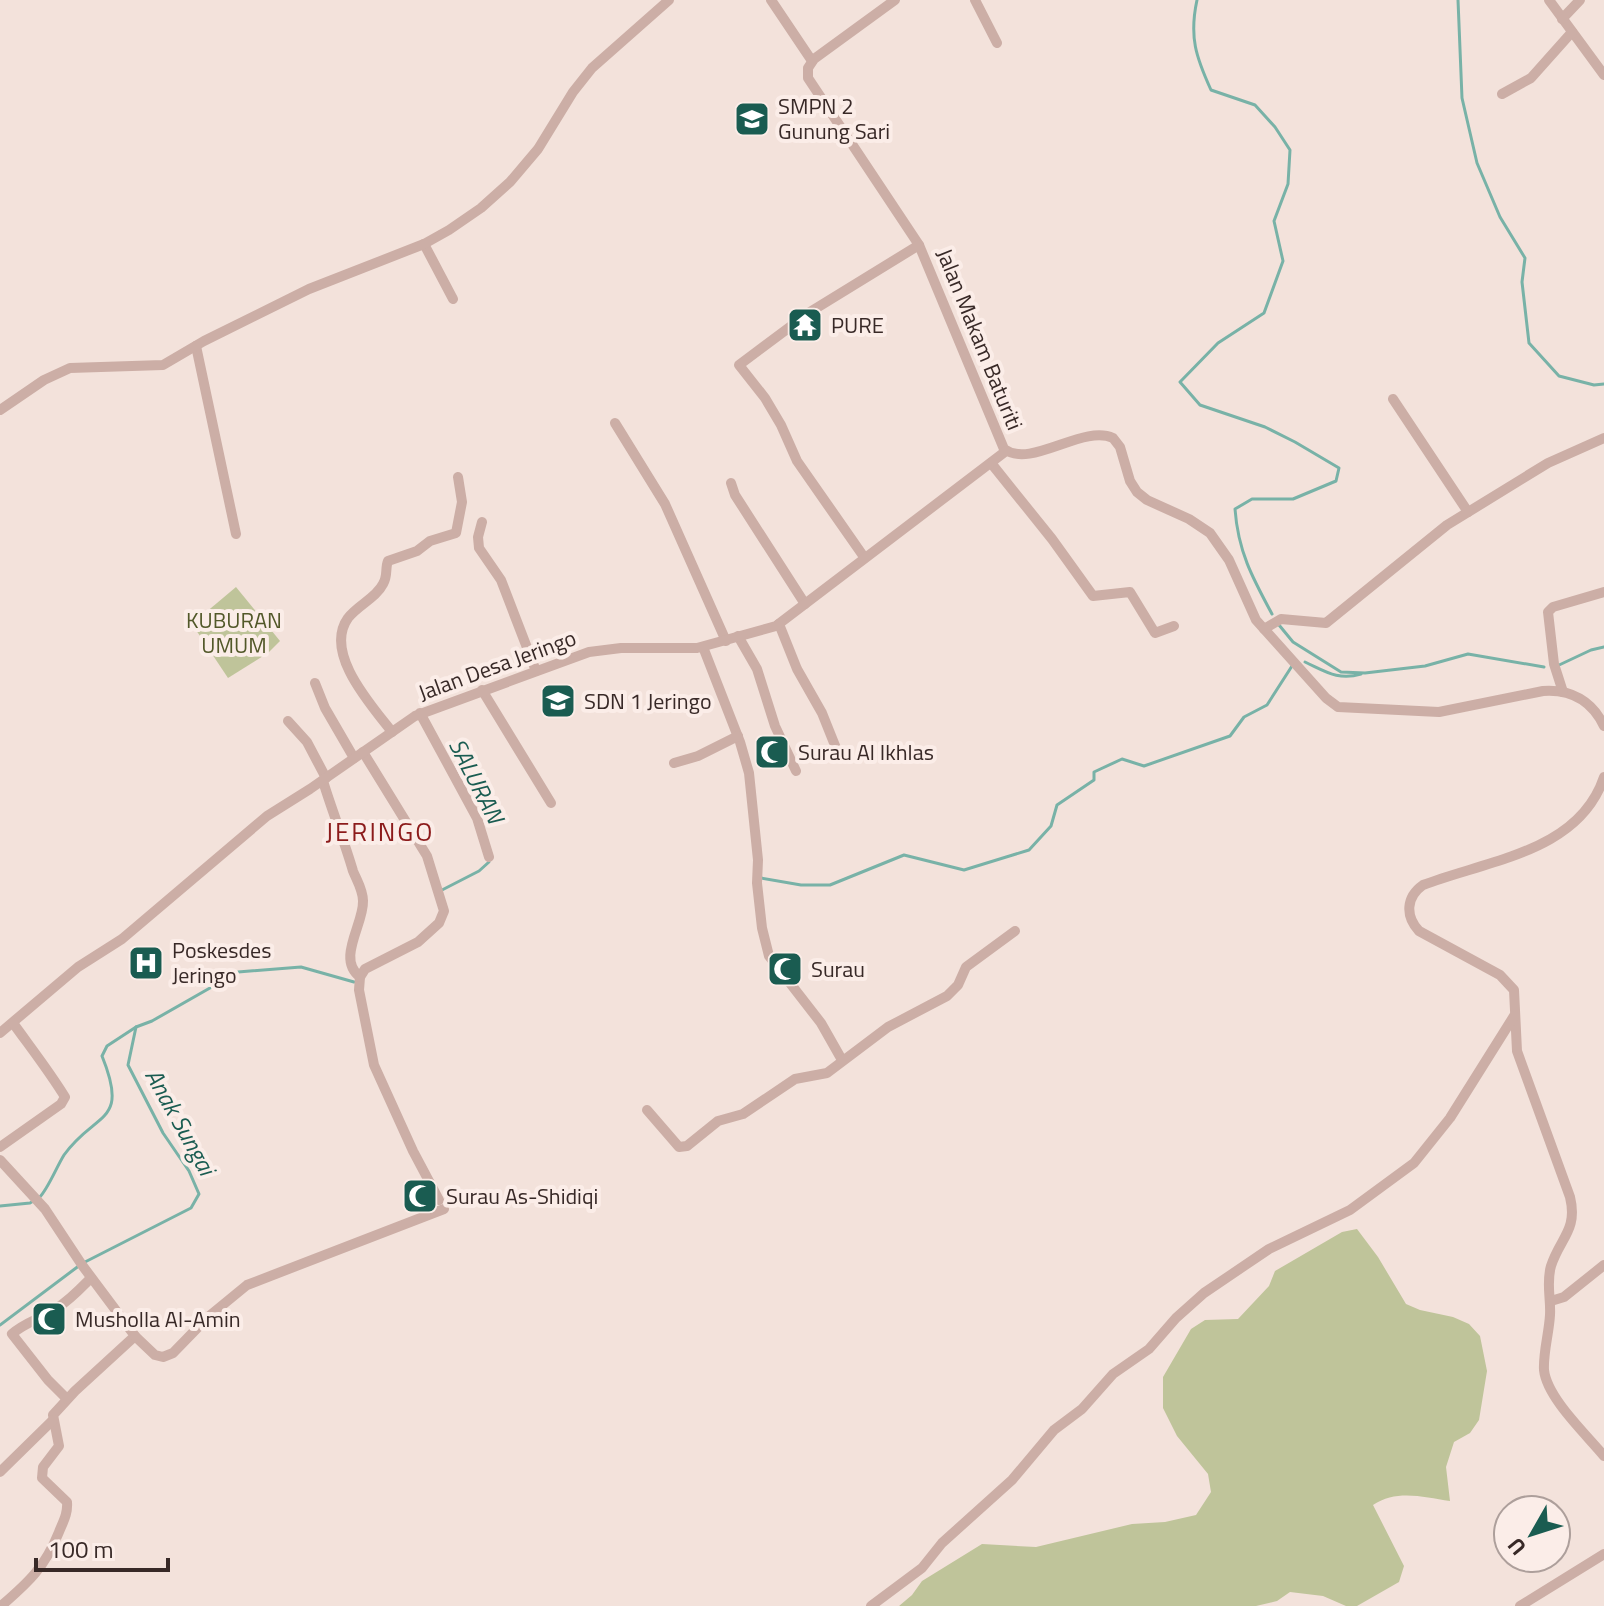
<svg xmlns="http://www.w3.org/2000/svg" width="1604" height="1606" font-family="'Titillium Web',sans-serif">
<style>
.green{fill:#bfc49a}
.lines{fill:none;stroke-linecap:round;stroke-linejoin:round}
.stream{stroke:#78b2a7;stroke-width:3}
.minor{stroke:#ccaea6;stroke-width:10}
.labels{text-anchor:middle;stroke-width:8;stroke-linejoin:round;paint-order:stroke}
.poi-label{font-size:22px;fill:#382927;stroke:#fbede8;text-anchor:start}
.street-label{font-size:22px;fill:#382927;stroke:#fbede8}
.park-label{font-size:22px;fill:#525829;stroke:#fbede8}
.water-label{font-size:24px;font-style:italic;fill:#1a5c51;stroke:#fbede8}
.quarter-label{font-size:26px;letter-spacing:2px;fill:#8c1b1b;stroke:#fbede8}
</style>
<rect width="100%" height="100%" fill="#f3e2db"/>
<g class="green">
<polygon points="236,587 280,641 268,653 228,678 192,624"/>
<path d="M 1357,1229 L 1378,1257 L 1406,1304 L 1420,1310 L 1453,1317 L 1469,1324 L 1480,1336 L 1487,1371 L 1479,1420 L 1470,1433 L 1454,1442 L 1446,1467 L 1450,1501 C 1423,1497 1397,1489 1373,1505 L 1404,1566 L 1399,1582 L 1357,1606 L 1346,1606 L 1323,1596 L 1290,1592 L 1277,1601 L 1256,1606 L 899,1606 L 912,1595 L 922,1581 L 982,1544 L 1036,1547 L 1132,1524 L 1165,1522 L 1196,1515 L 1211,1492 L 1208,1474 L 1177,1436 L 1163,1408 L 1163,1377 L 1191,1329 L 1205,1320 L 1238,1319 L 1269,1286 L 1275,1271 L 1342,1232 Z"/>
</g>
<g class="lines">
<g class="stream">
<path d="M 1197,0 C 1189,37 1196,57 1211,90 L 1255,105 L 1275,127 L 1290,150 L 1288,184 L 1274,221 L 1283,261 L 1264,313 L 1218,343 L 1180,382 L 1200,405 L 1265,427 L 1295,442 L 1339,468 L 1336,481 L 1293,499 L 1252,499 L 1235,509 C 1238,551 1252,577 1272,614"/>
<polyline points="1458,0 1462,98 1477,163 1500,217 1525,258 1522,282 1529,343 1559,376 1594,385 1604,384"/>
<polyline points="1279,625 1293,642 1341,672 1365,673 1425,666 1468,654 1544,667"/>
<path d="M 1305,662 C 1325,671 1338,681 1361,674"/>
<polyline points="1557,666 1591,650 1604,647"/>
<polyline points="761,878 801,885 830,885 904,855 964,870 1029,850 1051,826 1057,805 1094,780 1094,772 1122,759 1144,766 1230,736 1244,717 1267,705 1292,666"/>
<polyline points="442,890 479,871 489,862"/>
<path d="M 39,1198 C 48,1189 56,1168 64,1155 C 95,1111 130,1125 102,1056 L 107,1046 L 136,1027 L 152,1021 L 238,972 L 301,967 L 354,982"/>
<polyline points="0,1206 30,1203 35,1200"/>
<polyline points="83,1263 191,1208 199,1194 189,1171 163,1133 128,1065 136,1027"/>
<polyline points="0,1325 80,1265"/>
</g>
<g class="minor">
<polyline points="771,0 812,61"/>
<path d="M 895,0 L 814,59 L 808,68 L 808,78 L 919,245 L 1004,449 C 1031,469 1083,424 1113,438 L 1120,447 L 1130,481 L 1137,492 L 1147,500 L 1189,519 L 1210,533 L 1229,560 L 1256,620 L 1326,698 L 1338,707 L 1439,712 L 1543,691 C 1571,689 1592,701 1604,726"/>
<polyline points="975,0 997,43"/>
<polyline points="1549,0 1604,75"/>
<polyline points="1562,19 1580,0"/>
<polyline points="1502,94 1531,78 1572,32"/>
<polyline points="424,244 453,299"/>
<polyline points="196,346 236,534"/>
<polyline points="1393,399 1468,512"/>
<polyline points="0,410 44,380 70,368 163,365 204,341 309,289 424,244 449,230 481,208 510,182 538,149 573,92 592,68 669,0"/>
<polyline points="615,423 665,504 726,641"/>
<polyline points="991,463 1052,539 1093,596 1130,592 1155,633 1174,626"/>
<polyline points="731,483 735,495 805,604"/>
<polyline points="482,522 478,537 479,548 501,580 536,671"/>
<polyline points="864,557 797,461 781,425 765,398 739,365 810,312 919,245"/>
<polyline points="779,624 797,669 822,713 840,758"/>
<polyline points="1264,629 1281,619 1326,623 1447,525 1548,463 1604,438"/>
<polyline points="738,636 757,669 775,726 796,771"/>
<polyline points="703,647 740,742 749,773 758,860 757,883 762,928 769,956 821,1023 842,1060"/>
<polyline points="315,683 325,708 354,758"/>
<polyline points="482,690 551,803"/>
<polyline points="1563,692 1554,664 1548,612 1553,607 1604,592"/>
<polyline points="420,713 477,818 489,857"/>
<polyline points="288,721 307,742 326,778"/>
<path d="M 392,732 C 372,706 323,653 348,618 C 358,605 376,598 383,584 C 388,576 385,568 388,561 L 417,551 L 430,541 L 456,533 L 462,502 L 458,477"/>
<polyline points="363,752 427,856 444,911 439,923 418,942 365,969 360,977 359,990 374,1065 413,1151 439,1200"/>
<polyline points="674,763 698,756 738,736"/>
<path d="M 1604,777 C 1579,852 1488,860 1423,885 C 1406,897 1405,916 1419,931 L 1500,975 L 1514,990 L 1517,1051 L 1570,1197 C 1578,1230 1560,1238 1551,1266 C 1546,1283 1551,1298 1550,1315 C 1549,1333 1543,1353 1544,1370 C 1547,1398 1586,1434 1604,1456"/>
<path d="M 323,781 C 332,811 344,840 353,871 C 357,881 363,890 363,901 C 364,924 336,959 360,977"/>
<polyline points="0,1033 78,967 122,939 267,816 310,789 415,716 589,652 621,648 697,648 776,626 1006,451"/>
<polyline points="647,1110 679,1147 687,1146 718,1121 743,1114 795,1079 827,1073 888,1027 947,996 958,985 966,967 1015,931"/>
<path d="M 0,1147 L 61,1104 L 65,1097 C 49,1071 31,1048 13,1023"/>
<path d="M 0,1160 L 45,1209 L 82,1265 L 135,1336 L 75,1391 L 53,1415 L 59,1446 L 43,1467 L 42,1478 L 67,1502 C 68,1514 63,1522 59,1532 C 45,1567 29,1582 1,1606"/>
<polyline points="1551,1301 1564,1297 1604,1265"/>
<polyline points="135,1336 155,1355 163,1357 173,1353 208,1317 247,1285 444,1209"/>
<path d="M 67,1399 L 48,1380 L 12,1334 C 25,1322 43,1318 57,1308 C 70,1300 81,1288 91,1278"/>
<polyline points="0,1472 53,1420"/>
<polyline points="871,1606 922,1568 942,1543 1012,1480 1054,1430 1082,1409 1113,1374 1149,1349 1176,1318 1204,1293 1269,1249 1350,1210 1414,1163 1450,1118 1514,1016"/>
<polyline points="1520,1606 1604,1554"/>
</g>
</g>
<defs>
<symbol id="school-square" viewBox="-11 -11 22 22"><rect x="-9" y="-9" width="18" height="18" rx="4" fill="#1a5c51" stroke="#fbede8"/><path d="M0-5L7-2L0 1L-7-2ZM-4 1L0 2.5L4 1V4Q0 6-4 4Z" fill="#fff"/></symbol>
<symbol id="temple-square" viewBox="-11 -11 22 22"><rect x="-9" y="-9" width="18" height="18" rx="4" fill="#1a5c51" stroke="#fbede8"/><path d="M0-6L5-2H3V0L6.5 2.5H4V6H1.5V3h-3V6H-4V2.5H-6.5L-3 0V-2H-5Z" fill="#fff"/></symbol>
<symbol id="mosque-square" viewBox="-11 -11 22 22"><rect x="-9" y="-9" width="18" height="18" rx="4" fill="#1a5c51" stroke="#fbede8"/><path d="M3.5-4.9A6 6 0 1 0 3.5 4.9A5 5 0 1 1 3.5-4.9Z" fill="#fff"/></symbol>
<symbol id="hospital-square" viewBox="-11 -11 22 22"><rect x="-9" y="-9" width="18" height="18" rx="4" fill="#1a5c51" stroke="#fbede8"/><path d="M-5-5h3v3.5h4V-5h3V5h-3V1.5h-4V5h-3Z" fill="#fff"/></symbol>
</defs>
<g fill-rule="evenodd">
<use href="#school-square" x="732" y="99" width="40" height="40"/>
<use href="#temple-square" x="785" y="305" width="40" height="40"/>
<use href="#school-square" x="538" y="681" width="40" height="40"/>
<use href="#mosque-square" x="752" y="732" width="40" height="40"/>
<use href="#hospital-square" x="126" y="943" width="40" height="40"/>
<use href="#mosque-square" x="765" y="949" width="40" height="40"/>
<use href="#mosque-square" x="400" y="1176" width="40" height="40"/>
<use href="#mosque-square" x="29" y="1299" width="40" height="40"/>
</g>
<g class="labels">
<g class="poi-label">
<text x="778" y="114">SMPN 2<tspan x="778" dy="25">Gunung Sari</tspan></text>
<text x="831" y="333">PURE</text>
<text x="584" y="709">SDN 1 Jeringo</text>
<text x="798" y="760">Surau Al Ikhlas</text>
<text x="172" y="958">Poskesdes<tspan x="172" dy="25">Jeringo</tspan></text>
<text x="811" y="977">Surau</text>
<text x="446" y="1204">Surau As-Shidiqi</text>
<text x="75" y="1327">Musholla Al-Amin</text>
</g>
<g class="street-label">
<text transform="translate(980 339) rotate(68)" y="8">Jalan Makam Baturiti</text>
<text transform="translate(497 665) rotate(-20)" y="8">Jalan Desa Jeringo</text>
</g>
<g class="park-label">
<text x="234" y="628">KUBURAN<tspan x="234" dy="25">UMUM</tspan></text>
</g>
<g class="water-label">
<text transform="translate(476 781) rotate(63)" y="8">SALURAN</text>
<text transform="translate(180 1122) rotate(61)" y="8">Anak Sungai</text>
</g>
<g class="quarter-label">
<text x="380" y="841">JERINGO</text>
</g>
</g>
<g transform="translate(1532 1534) rotate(231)"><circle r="38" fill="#fbede8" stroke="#ad9f9b" stroke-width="2"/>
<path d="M0-6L14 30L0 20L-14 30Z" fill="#1a5c51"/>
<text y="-12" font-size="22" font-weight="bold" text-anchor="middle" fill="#382927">U</text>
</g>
<path d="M36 1558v12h132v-12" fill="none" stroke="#382927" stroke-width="4"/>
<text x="48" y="1558" font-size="24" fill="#382927" stroke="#fbede8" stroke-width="6" paint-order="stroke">100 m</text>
</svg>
